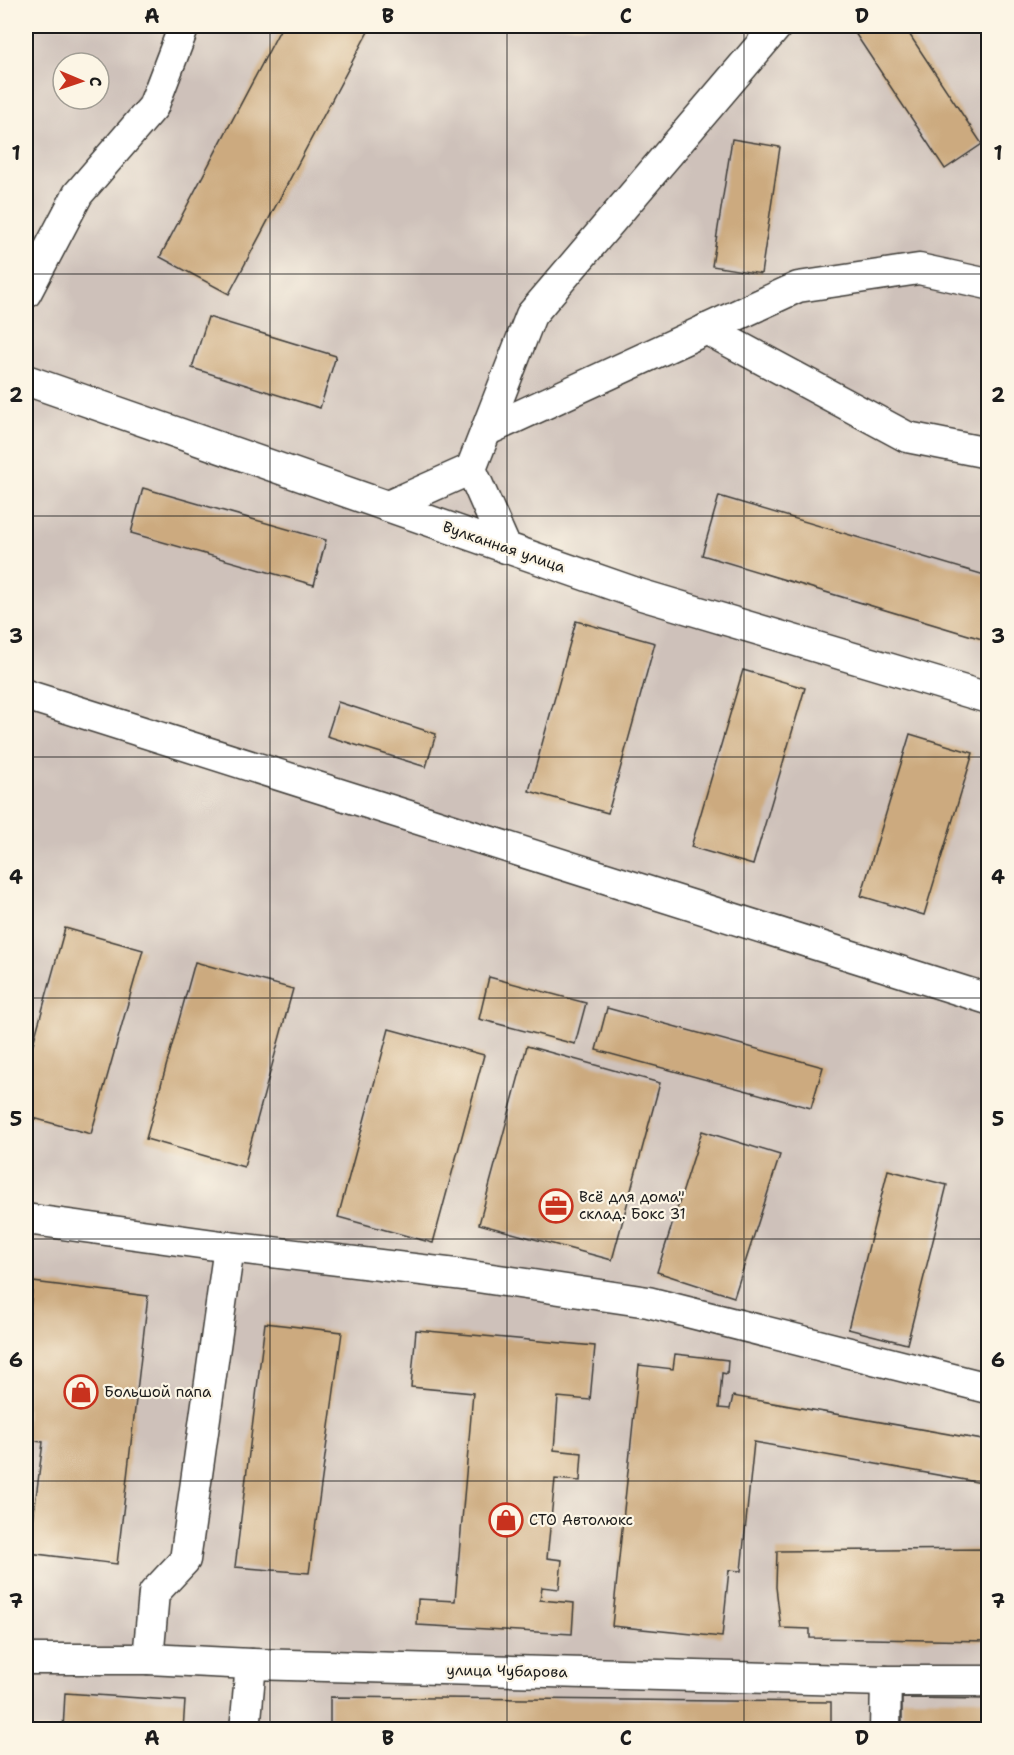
<svg xmlns="http://www.w3.org/2000/svg" width="1014" height="1755" font-family="'Shantell Sans',sans-serif">
<style>
.industrial{fill:#cec1ba;fill-rule:evenodd}
.building{fill:#ccaa7f}
.lines{fill:none;stroke-linecap:round;stroke-linejoin:round}
.minor-casing{stroke:#3d3a36;stroke-width:33}
.minor{stroke:#fff;stroke-width:30}
.grid{fill:none;stroke:#1c1c1c;stroke-width:1.5;stroke-opacity:0.55}
.labels{text-anchor:middle;stroke-width:4.5;stroke-linejoin:round;paint-order:stroke}
.street-label{font-size:15px;fill:#1c1c1c;stroke:#fcf5e5}
.poi-label{font-size:15px;fill:#1c1c1c;stroke:#fcf5e5;text-anchor:start}
.neatline{fill:none;stroke:#1c1c1c;stroke-width:2}
.grid-label{font-size:20px;text-anchor:middle;font-weight:bold;fill:#1c1c1c}
</style>
<rect width="100%" height="100%" fill="#fcf5e5"/>
<filter id="ink" filterUnits="userSpaceOnUse"><feTurbulence type="fractalNoise" baseFrequency=".0167" numOctaves="2"/><feDisplacementMap in="SourceGraphic" scale="12" xChannelSelector="R" yChannelSelector="G"/><feConvolveMatrix kernelMatrix="1 2 1 2 8 2 1 2 1" color-interpolation-filters="sRGB"/></filter>
<filter id="wash" filterUnits="userSpaceOnUse"><feTurbulence type="fractalNoise" baseFrequency=".008" numOctaves="4" result="noise"/><feDisplacementMap in="SourceGraphic" scale="24" xChannelSelector="R" yChannelSelector="G"/><feGaussianBlur stdDeviation="1.35" result="paint"/><feColorMatrix in="noise" values="0 0 0 0 0 0 0 0 0 0 0 0 0 0 0 0 0 1.4 0 .05"/><feComposite in="paint" operator="in"/></filter>
<g filter="url(#wash)">
<rect width="100%" height="100%" fill="#f5e3c8"/>
<path class="industrial" d="M 26,26 L 988,26 L 988,1729 L 26,1729 ZM 63,63 L 99,63 L 99,99 L 63,99 Z"/>
<g id="blocks">
<g class="building">
<polygon points="282,26 371,26 229,294 160,257"/>
<polygon points="860,26 904,26 982,144 945,169 853,30"/>
<polygon points="732,139 780,147 761,274 712,266"/>
<polygon points="208,317 336,356 320,408 192,368"/>
<polygon points="143,488 326,540 314,585 131,533"/>
<polygon points="719,496 988,576 988,616 982,639 702,555"/>
<polygon points="576,621 655,643 608,813 529,791"/>
<polygon points="743,670 805,688 753,865 691,847"/>
<polygon points="338,702 436,734 426,767 327,736"/>
<polygon points="910,734 973,753 924,915 861,896"/>
<polygon points="65,928 143,950 91,1134 26,1116 26,1069"/>
<polygon points="195,962 293,989 244,1167 146,1139"/>
<polygon points="489,977 586,1003 575,1044 479,1019"/>
<polygon points="607,1008 823,1067 811,1108 596,1050"/>
<polygon points="389,1029 484,1055 433,1243 338,1217"/>
<polygon points="527,1046 660,1083 612,1260 479,1224"/>
<polygon points="702,1131 780,1155 734,1297 657,1272"/>
<polygon points="888,1170 947,1185 907,1344 848,1329"/>
<polygon points="33,1282 148,1296 117,1564 29,1553 43,1442 26,1440 26,1344"/>
<polygon points="265,1323 342,1332 309,1573 235,1567"/>
<polygon points="416,1330 595,1346 590,1400 558,1397 554,1450 582,1453 580,1481 555,1479 547,1558 562,1560 559,1589 542,1587 540,1600 574,1603 572,1634 417,1625 418,1599 455,1601 473,1393 411,1387"/>
<polygon points="675,1354 728,1360 727,1374 722,1373 719,1408 730,1409 733,1396 988,1441 988,1484 754,1442 741,1571 729,1570 722,1637 612,1626 639,1365 673,1369"/>
<polygon points="988,1549 988,1641 810,1638 810,1629 781,1628 776,1587 777,1551"/>
<polygon points="65,1693 185,1701 183,1730 63,1730"/>
<polygon points="330,1697 831,1702 831,1730 330,1730"/>
<polygon points="902,1698 988,1699 988,1730 902,1730"/>
</g>
</g>
</g>
<g filter="url(#ink)">
<use href="#blocks" fill-opacity="0" stroke="#3d3a36" stroke-width="1.5"/>
<g class="lines">
<defs>
<g id="minor">
<polyline points="26,293 78,194 153,107 184,26"/>
<polyline points="706,329 907,437 988,453"/>
<polyline points="26,380 642,595 988,698"/>
<polyline points="486,431 798,287 919,269 988,284"/>
<polyline points="388,506 471,469"/>
<polyline points="506,548 471,469 531,315 777,26"/>
<polyline points="26,695 988,999"/>
<polyline points="26,1219 229,1247 464,1275 648,1302 988,1388"/>
<polyline points="26,1659 148,1659 251,1664 886,1681 988,1681"/>
<polyline points="148,1659 154,1593 185,1560 229,1247"/>
<polyline points="245,1730 251,1664"/>
<polyline points="885,1730 886,1681"/>
</g>
</defs>
<use href="#minor" class="minor-casing"/>
<use href="#minor" class="minor"/>
</g>
</g>
<path class="grid" d="M 270,26 L 270,1730M 507,26 L 507,1730M 744,26 L 744,1730M 26,274 L 988,274M 26,516 L 988,516M 26,757 L 988,757M 26,998 L 988,998M 26,1239 L 988,1239M 26,1481 L 988,1481"/>
<defs>
<symbol id="office-ring" viewBox="-11 -11 22 22"><circle r="9.5" fill="#fcf5e5" stroke="#c8321e" stroke-width="1.5"/><path d="M-6-3h4V-5.5h4V-3h4V5H-6ZM-1-4.5V-3h2v-1.5ZM-6 0V1H6V0Z" fill="#c8321e"/></symbol>
<symbol id="shop-ring" viewBox="-11 -11 22 22"><circle r="9.5" fill="#fcf5e5" stroke="#c8321e" stroke-width="1.5"/><path d="M-5-2.5h2.3a2.7 3.5 0 0 1 5.4 0H5L5.5 6h-11ZM-1.5-2.5h3a1.5 2.3 0 0 0-3 0Z" fill="#c8321e"/></symbol>
</defs>
<g fill-rule="evenodd">
<use href="#office-ring" x="537" y="1187" width="38" height="38"/>
<use href="#shop-ring" x="62" y="1373" width="38" height="38"/>
<use href="#shop-ring" x="487" y="1501" width="38" height="38"/>
</g>
<g class="labels">
<g class="street-label">
<text transform="translate(504 547) rotate(19)" y="5">Вулканная улица</text>
<text transform="translate(507 1671) rotate(1)" y="5">улица Чубарова</text>
</g>
<g class="poi-label">
<text x="579" y="1202">Всё для дома"<tspan x="579" dy="17">склад. Бокс 31</tspan></text>
<text x="104" y="1397">Большой папа</text>
<text x="529" y="1525">СТО Автолюкс</text>
</g>
</g>
<rect width="1014" height="1755" fill="none" stroke="#fcf5e5" stroke-width="66"/>
<g transform="translate(81 81) rotate(92)"><circle r="28" fill="#fcf5e5" stroke="#a29e95" stroke-width="1.5"/>
<path d="M0-4.5L10 22L0 15L-10 22Z" fill="#c8321e"/>
<text y="-9" font-size="16" font-weight="bold" text-anchor="middle" fill="#1c1c1c">С</text>
</g>
<rect x="33" y="33" width="948" height="1689" class="neatline"/>
<g class="grid-label">
<text x="152" y="23">A</text>
<text x="388" y="23">B</text>
<text x="626" y="23">C</text>
<text x="862" y="23">D</text>
<text x="16" y="160">1</text>
<text x="998" y="160">1</text>
<text x="16" y="402">2</text>
<text x="998" y="402">2</text>
<text x="16" y="643">3</text>
<text x="998" y="643">3</text>
<text x="16" y="884">4</text>
<text x="998" y="884">4</text>
<text x="16" y="1126">5</text>
<text x="998" y="1126">5</text>
<text x="16" y="1367">6</text>
<text x="998" y="1367">6</text>
<text x="16" y="1608">7</text>
<text x="998" y="1608">7</text>
<text x="152" y="1745">A</text>
<text x="388" y="1745">B</text>
<text x="626" y="1745">C</text>
<text x="862" y="1745">D</text>
</g>
</svg>
